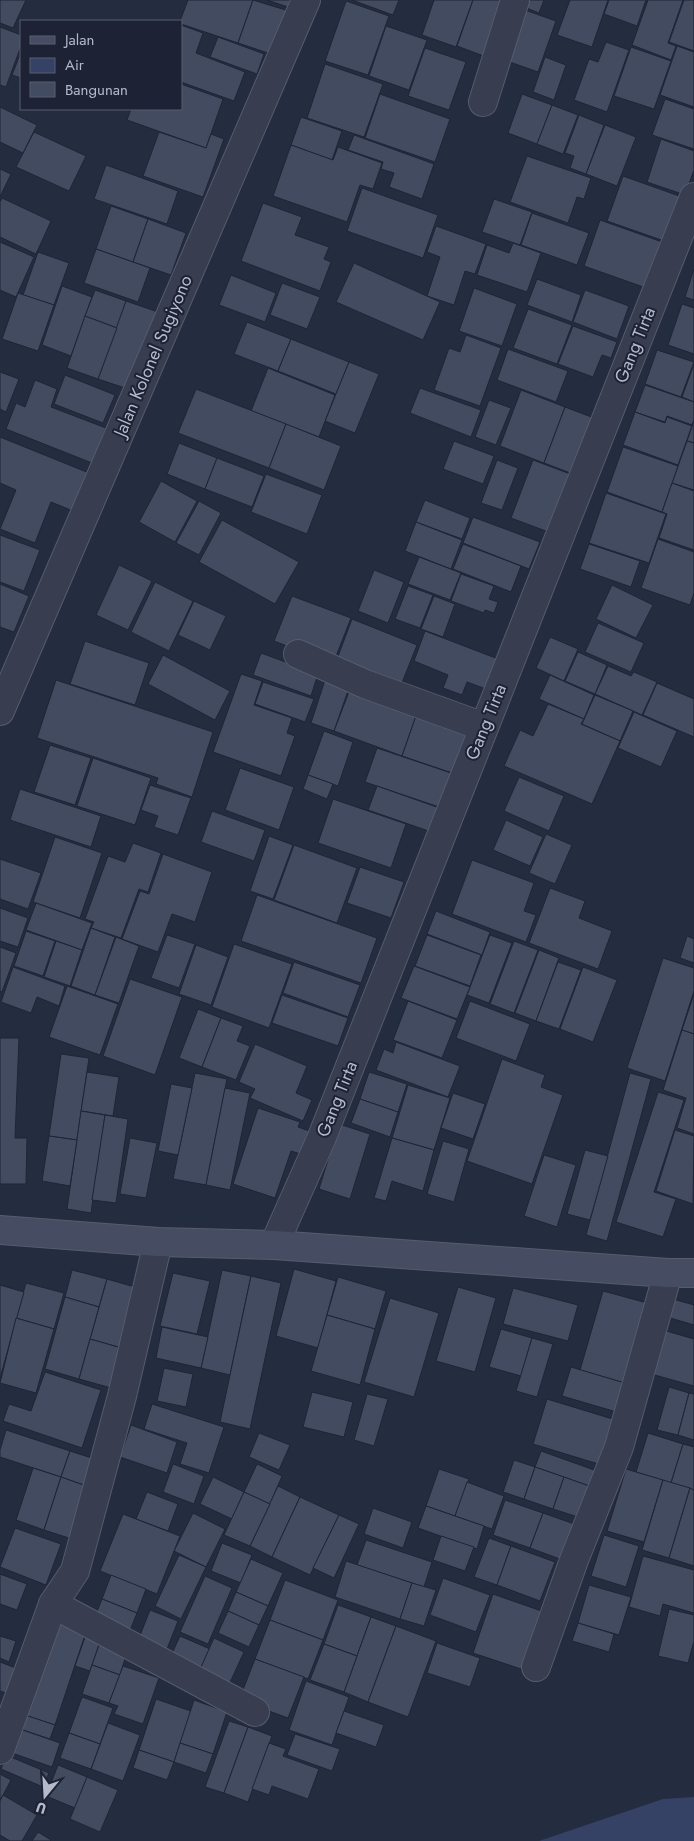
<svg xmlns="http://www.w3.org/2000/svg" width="694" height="1841" font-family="Jost,sans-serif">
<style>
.water{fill:#354265}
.building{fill:#434b61;stroke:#1f2536}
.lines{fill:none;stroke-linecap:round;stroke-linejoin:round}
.street-casing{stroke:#565c6d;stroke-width:30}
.secondary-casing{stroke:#565c6d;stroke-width:30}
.street{stroke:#383e4f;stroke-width:28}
.secondary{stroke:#464d62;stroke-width:28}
.labels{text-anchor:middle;stroke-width:4;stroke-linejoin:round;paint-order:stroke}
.street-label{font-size:18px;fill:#b4baca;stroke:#1d2334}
</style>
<rect width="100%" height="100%" fill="#242c3f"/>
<polygon class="water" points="694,1797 694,1841 539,1841 663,1799"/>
<g class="building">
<polygon points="0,0 26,0 13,28 0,23"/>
<polygon points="188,0 253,0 238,43 181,24 180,21"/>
<polygon points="253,0 292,12 277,56 238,43"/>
<polygon points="267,0 290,0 288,7"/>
<polygon points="352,0 399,0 393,15"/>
<polygon points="434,0 473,0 456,47 422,35"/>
<polygon points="473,0 499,0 508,3 489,58 457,46"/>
<polygon points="521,0 544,0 539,13 519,5"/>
<polygon points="570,0 608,0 592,47 557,35"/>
<polygon points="609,0 646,0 637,26 604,14"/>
<polygon points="648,0 683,0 668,43 676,46 671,60 632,45"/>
<polygon points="684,0 694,0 694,51 669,42"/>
<polygon points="346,1 389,16 368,75 325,61"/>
<polygon points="522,9 556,21 538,72 504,60"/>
<polygon points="181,25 203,33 196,53 245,72 234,101 181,82"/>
<polygon points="386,26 427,40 409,90 369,76"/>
<polygon points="0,27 21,35 21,46 6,87 0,85"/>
<polygon points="218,37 264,54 257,74 210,57"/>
<polygon points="606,42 629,50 607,112 574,100 589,59 598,62"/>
<polygon points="677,46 694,52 694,107 660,95"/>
<polygon points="631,47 671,61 654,109 614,96"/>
<polygon points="425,48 466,62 449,110 408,96"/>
<polygon points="21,52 21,78 12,75"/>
<polygon points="545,57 566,65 554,100 533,92"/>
<polygon points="325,64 383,84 364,137 307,118"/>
<polygon points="181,84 223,99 206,148 127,120 131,109 181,109"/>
<polygon points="380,94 450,119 435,162 365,138"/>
<polygon points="522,94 552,105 537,144 508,133"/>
<polygon points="665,99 694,109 694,149 652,135"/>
<polygon points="552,105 578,115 563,154 537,144"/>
<polygon points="0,107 37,125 23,153 0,142"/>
<polygon points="579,115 604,125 586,174 570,168 574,156 565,153"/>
<polygon points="301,117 342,131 332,160 291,145"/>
<polygon points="605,125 636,137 617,186 586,174"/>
<polygon points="34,132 86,156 69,191 16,167"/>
<polygon points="159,132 206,148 211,134 224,139 203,197 143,176"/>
<polygon points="354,135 434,164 422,199 389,187 394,173 381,169 383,162 348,150"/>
<polygon points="661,139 694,151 694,170 685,195 647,182"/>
<polygon points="291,145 333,160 338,147 382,163 373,189 360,185 347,222 273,196"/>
<polygon points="527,156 591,178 584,199 577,197 568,223 510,202"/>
<polygon points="106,165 178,191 167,224 94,199"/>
<polygon points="0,169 11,174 0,197"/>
<polygon points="623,176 682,197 667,242 607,221"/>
<polygon points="362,188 438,215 423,258 347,231"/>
<polygon points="2,198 51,221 36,254 0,237 0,202"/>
<polygon points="494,199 532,212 520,245 482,232"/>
<polygon points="263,203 302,217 295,235 329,247 324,259 331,262 320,291 241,261"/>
<polygon points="111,206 148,219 133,262 96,249"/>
<polygon points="532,213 589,233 577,265 521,245"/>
<polygon points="148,219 186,233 171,275 133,262"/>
<polygon points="600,220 665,243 649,289 584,266"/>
<polygon points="436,226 486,244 475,274 465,271 454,305 427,296 440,257 427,252"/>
<polygon points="0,242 34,257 16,297 0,290"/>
<polygon points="513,243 541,253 527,292 477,275 487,245 509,253"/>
<polygon points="96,249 150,268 138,302 84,283"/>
<polygon points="38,252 69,263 54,305 23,295"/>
<polygon points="354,263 440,302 423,340 336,302"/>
<polygon points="694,269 694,300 685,297"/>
<polygon points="231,275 276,293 265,322 219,305"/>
<polygon points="537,279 581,295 572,322 527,305"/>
<polygon points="282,283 320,297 307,329 270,315"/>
<polygon points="62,286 92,297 71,356 42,345"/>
<polygon points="474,288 517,304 502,346 459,331"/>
<polygon points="95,290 126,301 117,328 85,316"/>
<polygon points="585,290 629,306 617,339 573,322"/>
<polygon points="18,293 54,305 38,351 2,339"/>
<polygon points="126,301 158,312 131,390 98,379"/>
<polygon points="682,304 694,308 694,354 668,345"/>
<polygon points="528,309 572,325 557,364 513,348"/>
<polygon points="85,316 117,328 98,379 67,368"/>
<polygon points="247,322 291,339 278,371 234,354"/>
<polygon points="573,326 617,342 611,358 602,355 593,377 558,364"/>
<polygon points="466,335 501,348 480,406 434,390 449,348 460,352"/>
<polygon points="291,339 349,362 336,394 278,371"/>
<polygon points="508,349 568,371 556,402 497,380"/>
<polygon points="657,350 694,362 681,397 645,384"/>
<polygon points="349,362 379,374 355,433 325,421"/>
<polygon points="694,364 694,402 682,397"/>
<polygon points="268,368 335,395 319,437 251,411"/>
<polygon points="0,372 19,379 6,412 0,409"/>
<polygon points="65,375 115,395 103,423 54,404"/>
<polygon points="35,380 57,389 51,407 106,428 92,463 6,429 16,403 25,407"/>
<polygon points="645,385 694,402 694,420 692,425 667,416 665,422 635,412"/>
<polygon points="420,388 481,410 471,437 410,413"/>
<polygon points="196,389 286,424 269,468 178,433"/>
<polygon points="521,390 565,407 544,463 500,446"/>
<polygon points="489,400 511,408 496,445 475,437"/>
<polygon points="565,407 602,421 581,477 544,463"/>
<polygon points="635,412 665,423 667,417 692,426 678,465 623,445"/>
<polygon points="694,421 694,443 687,441"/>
<polygon points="286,424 341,446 324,490 269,468"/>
<polygon points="0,437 89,473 73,511 51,502 35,543 0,529 16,490 0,483"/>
<polygon points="454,441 494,456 483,484 443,469"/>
<polygon points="687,441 694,443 694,490 672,483"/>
<polygon points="179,443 217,458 205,489 167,474"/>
<polygon points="623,447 678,466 662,512 607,492"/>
<polygon points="217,458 264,476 252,507 205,489"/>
<polygon points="497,460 518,468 502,510 481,503"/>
<polygon points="533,460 581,478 559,536 511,518"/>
<polygon points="266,474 322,495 307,534 251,512"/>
<polygon points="161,481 197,501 175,542 139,522"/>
<polygon points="672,483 694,491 694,550 659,538 667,514 662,512"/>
<polygon points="606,493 666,514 649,563 589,543"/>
<polygon points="425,500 470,518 462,539 416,522"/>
<polygon points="199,501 221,513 199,555 176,543"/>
<polygon points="473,517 540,542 529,569 463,543"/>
<polygon points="222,520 299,562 275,604 199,562"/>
<polygon points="416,522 462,540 451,569 405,551"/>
<polygon points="0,535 40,550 24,591 0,582"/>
<polygon points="658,539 694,552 694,593 690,605 641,588"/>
<polygon points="463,544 521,566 511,592 453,569"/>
<polygon points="589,544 640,561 631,587 580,569"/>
<polygon points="419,557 461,573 450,600 408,584"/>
<polygon points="119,565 152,581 128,630 96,615"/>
<polygon points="374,570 404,582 388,623 358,611"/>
<polygon points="461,574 494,586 489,599 498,602 494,613 485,610 484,613 451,601"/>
<polygon points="155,582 193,601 169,651 131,632"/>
<polygon points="0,584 29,596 14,632 0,627"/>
<polygon points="612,585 653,605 636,638 596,619"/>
<polygon points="408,586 433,595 420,628 395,619"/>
<polygon points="292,596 351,618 333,664 274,641"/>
<polygon points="434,596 455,604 443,637 421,629"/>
<polygon points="194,601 226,616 210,650 178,635"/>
<polygon points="352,619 417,645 398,693 334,667"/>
<polygon points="598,623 644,643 631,672 585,652"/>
<polygon points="425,631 506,662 494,692 467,682 462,695 443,688 448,675 414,661"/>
<polygon points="550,637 578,649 564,681 536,668"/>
<polygon points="85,641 149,663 135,705 70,684"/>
<polygon points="578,652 607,665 595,694 565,681"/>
<polygon points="261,653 318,674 311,696 253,675"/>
<polygon points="163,655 230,691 215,720 148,684"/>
<polygon points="608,666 631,676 634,672 657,682 642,715 595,694"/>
<polygon points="241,674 262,681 254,705 292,718 287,733 295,736 281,776 213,752"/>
<polygon points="550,675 594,695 584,719 539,699"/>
<polygon points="56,680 213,732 192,797 156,784 158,778 37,738"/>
<polygon points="325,680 349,688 334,731 311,723"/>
<polygon points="263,682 314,699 305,722 255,704"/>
<polygon points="657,683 694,699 694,737 643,715"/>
<polygon points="350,689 417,713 402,756 334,731"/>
<polygon points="595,695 633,711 620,741 582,724"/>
<polygon points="548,704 584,719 581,724 620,741 592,804 504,766 520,730 533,736"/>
<polygon points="634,712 677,731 661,767 618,748"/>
<polygon points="417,713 477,734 461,776 402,756"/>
<polygon points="324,731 353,742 338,786 308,775"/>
<polygon points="50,745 91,758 75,805 34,792"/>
<polygon points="377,748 457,775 445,809 365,782"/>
<polygon points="93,758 151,778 135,825 77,806"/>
<polygon points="240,768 294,787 279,830 225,810"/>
<polygon points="308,775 333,784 327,799 303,789"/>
<polygon points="519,777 564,796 549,831 504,811"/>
<polygon points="150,785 191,798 178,835 154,827 158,816 141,810"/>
<polygon points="377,786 448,811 440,835 368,810"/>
<polygon points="20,789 101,816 91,847 10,820"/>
<polygon points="333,799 406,824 391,868 318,843"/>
<polygon points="212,811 265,830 254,861 201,842"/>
<polygon points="506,820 543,837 530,866 493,850"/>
<polygon points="546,834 572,845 555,884 529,873"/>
<polygon points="269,836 293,845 273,899 250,891"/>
<polygon points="55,837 102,853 80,918 33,902"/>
<polygon points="133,843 161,853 148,892 139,889 121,938 91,928 94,922 85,919 108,856 125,862"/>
<polygon points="294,845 357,868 337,923 274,900"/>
<polygon points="163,854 212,872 195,922 172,914 158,952 122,939 140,891 149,894"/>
<polygon points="0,859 41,873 28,909 0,899"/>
<polygon points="472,860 534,883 524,911 536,915 526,942 452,914"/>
<polygon points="360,867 404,882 391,918 347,903"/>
<polygon points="550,888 585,901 579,918 612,931 598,969 529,943"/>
<polygon points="257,895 377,938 361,983 241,941"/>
<polygon points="36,903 92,923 82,950 26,930"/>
<polygon points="0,908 28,918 18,947 0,941"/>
<polygon points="436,911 490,932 482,955 427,934"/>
<polygon points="91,928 115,937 95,995 71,986"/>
<polygon points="26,931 55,941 43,976 14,966"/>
<polygon points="167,935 195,944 179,988 151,978"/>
<polygon points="427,935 481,955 470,986 415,966"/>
<polygon points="490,935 512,943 489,1003 467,995"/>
<polygon points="687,936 694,939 694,963 680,958"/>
<polygon points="116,937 139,946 119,1003 95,995"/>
<polygon points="56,941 82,950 70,986 44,977"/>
<polygon points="514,941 538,950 514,1013 490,1004"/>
<polygon points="234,944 292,964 269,1028 212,1007"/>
<polygon points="196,945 228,957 211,1005 179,994"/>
<polygon points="0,947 16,953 2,992 0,991"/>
<polygon points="539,950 559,958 536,1021 515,1013"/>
<polygon points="663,958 694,968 694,991 665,1081 627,1068"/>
<polygon points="294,962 360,985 348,1017 283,993"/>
<polygon points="558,962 581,970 559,1029 536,1021"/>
<polygon points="414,966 470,987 457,1019 401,998"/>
<polygon points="13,967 65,986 59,1006 37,997 31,1013 1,1002"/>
<polygon points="583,967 617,980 593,1042 560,1029"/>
<polygon points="130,979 182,997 155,1075 103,1056"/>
<polygon points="67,986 118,1004 100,1055 49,1037"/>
<polygon points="694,994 694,1034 682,1030"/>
<polygon points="282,995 348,1018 338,1046 272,1023"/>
<polygon points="408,1001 457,1020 442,1058 393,1040"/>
<polygon points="470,1001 530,1024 516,1061 456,1038"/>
<polygon points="198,1009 221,1018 202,1067 179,1058"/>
<polygon points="221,1018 243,1026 237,1041 250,1046 236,1080 202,1067"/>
<polygon points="682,1030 694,1034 694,1134 677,1128 686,1098 663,1090"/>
<polygon points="0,1038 19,1038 15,1138 27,1138 26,1184 0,1184"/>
<polygon points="396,1042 460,1066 448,1097 376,1070 384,1049 393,1053"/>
<polygon points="255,1044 307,1066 296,1093 312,1100 303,1121 250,1098 255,1089 239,1082"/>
<polygon points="61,1054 89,1058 77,1140 49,1136"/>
<polygon points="502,1059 545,1075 541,1087 563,1095 532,1184 467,1161"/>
<polygon points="87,1072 119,1077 113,1116 81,1111"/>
<polygon points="369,1072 407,1084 398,1112 360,1099"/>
<polygon points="195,1073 227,1079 206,1185 173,1179"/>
<polygon points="630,1073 651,1079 607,1241 586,1235"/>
<polygon points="171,1084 192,1088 178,1155 158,1151"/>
<polygon points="408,1085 450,1098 434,1150 392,1138"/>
<polygon points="225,1088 250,1093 230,1190 206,1185"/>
<polygon points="658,1092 684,1100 654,1192 676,1199 663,1237 616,1222"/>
<polygon points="453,1093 485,1104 473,1139 441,1128"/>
<polygon points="360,1099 398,1112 390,1137 351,1123"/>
<polygon points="258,1108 300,1122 298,1127 315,1133 307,1156 291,1151 275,1198 233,1184"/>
<polygon points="81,1111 105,1115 91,1213 67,1209"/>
<polygon points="105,1115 128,1119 116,1203 92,1200"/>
<polygon points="339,1124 370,1134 350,1199 319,1189"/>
<polygon points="675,1130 694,1136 693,1204 656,1191"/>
<polygon points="49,1136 77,1140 70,1186 42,1181"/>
<polygon points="130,1138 157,1143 146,1198 120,1194"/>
<polygon points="392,1138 434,1150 423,1191 392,1181 386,1201 374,1198"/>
<polygon points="443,1141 469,1149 454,1202 427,1194"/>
<polygon points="585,1150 608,1156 590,1220 567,1214"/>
<polygon points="544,1155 576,1165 557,1227 524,1216"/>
<polygon points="294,1269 336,1281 318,1348 276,1336"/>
<polygon points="72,1270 107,1279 99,1307 65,1297"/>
<polygon points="222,1270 251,1276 230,1375 201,1368"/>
<polygon points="173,1273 210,1281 197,1334 160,1326"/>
<polygon points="251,1276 281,1283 250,1429 220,1422"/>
<polygon points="338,1277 386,1291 375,1329 327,1315"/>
<polygon points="107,1279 142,1289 125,1349 90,1339"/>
<polygon points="26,1283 64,1293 54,1329 16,1318"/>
<polygon points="0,1285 24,1292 0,1378"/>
<polygon points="458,1287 496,1298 475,1372 436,1361"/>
<polygon points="513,1288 578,1305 568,1341 503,1324"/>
<polygon points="603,1291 651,1304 628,1384 580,1370"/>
<polygon points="65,1297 99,1307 79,1379 45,1369"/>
<polygon points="390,1298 439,1313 414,1397 364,1382"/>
<polygon points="673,1299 694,1305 694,1325 667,1317"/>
<polygon points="327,1315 375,1329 360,1385 311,1371"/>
<polygon points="16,1318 54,1329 36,1393 0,1383"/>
<polygon points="162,1327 208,1337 201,1368 156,1358"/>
<polygon points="501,1329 532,1338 521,1376 489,1367"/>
<polygon points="663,1330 694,1339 694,1386 651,1374"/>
<polygon points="532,1338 553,1344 537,1397 516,1391"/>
<polygon points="90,1339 125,1349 115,1389 79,1379"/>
<polygon points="571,1367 628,1384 620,1413 562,1396"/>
<polygon points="164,1368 193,1374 186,1407 157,1401"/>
<polygon points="45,1372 101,1390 82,1448 3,1421 9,1404 31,1411"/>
<polygon points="669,1387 689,1393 678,1435 657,1430"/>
<polygon points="312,1392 353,1402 344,1437 303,1427"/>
<polygon points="689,1393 694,1394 694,1440 678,1435"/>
<polygon points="367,1394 388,1399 374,1446 354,1440"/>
<polygon points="547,1399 619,1421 605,1466 533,1444"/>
<polygon points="152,1404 224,1427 209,1473 180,1464 187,1443 144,1429"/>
<polygon points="131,1425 177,1442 167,1473 120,1457"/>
<polygon points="6,1430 70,1451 61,1477 0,1457 0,1450"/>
<polygon points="259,1433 290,1445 279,1470 249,1457"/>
<polygon points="648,1433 683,1444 671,1483 636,1472"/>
<polygon points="683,1444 694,1447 694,1490 671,1483"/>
<polygon points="70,1451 101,1461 92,1488 61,1477"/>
<polygon points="541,1451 597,1471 592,1487 535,1467"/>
<polygon points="514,1460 535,1467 524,1499 503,1492"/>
<polygon points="173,1464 204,1476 194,1504 163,1492"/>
<polygon points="257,1464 282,1476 270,1504 244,1492"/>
<polygon points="535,1467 564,1477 553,1509 524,1499"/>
<polygon points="33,1468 61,1477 44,1530 16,1520"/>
<polygon points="439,1469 469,1479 455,1516 426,1506"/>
<polygon points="626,1469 663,1480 644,1542 607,1531"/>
<polygon points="61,1477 92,1488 75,1540 44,1530"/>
<polygon points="213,1477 244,1492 232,1519 200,1504"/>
<polygon points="564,1477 592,1487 581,1518 553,1509"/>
<polygon points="663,1480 690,1488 669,1558 642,1550"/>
<polygon points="467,1482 504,1496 492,1529 455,1516"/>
<polygon points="278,1486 300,1497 272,1557 250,1546"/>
<polygon points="690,1488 694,1490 694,1566 669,1558"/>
<polygon points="147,1492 178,1504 168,1531 136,1519"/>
<polygon points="244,1492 270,1504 250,1546 224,1535"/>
<polygon points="300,1497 339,1515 310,1575 272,1557"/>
<polygon points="505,1500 543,1513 530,1548 493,1535"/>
<polygon points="426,1506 484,1526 477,1549 418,1528"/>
<polygon points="373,1508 412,1522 403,1548 364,1534"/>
<polygon points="193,1513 225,1529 206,1567 174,1551"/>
<polygon points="543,1513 580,1526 568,1562 530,1548"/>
<polygon points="123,1514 180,1536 157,1594 100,1571"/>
<polygon points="339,1515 359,1524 334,1578 313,1568"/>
<polygon points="15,1528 61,1544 46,1585 0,1567"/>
<polygon points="604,1535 639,1546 626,1587 591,1576"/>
<polygon points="441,1536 474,1547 465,1571 433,1560"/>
<polygon points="489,1538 511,1546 497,1585 474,1577"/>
<polygon points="366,1540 432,1562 424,1587 357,1565"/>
<polygon points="222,1543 252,1555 241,1583 211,1571"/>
<polygon points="511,1546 555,1562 540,1601 497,1585"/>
<polygon points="179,1555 206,1567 181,1619 155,1606"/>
<polygon points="643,1556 694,1570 694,1613 663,1604 660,1616 629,1607"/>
<polygon points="251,1559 283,1573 268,1606 236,1592"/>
<polygon points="346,1561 412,1583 400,1619 335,1597"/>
<polygon points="0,1574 27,1584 17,1610 0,1604"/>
<polygon points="111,1575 146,1589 137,1613 102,1599"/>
<polygon points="205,1576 232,1588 208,1644 180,1632"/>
<polygon points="443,1578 490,1595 476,1632 430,1615"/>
<polygon points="285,1580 338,1600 323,1640 270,1620"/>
<polygon points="412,1583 436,1590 424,1626 400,1619"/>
<polygon points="589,1585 631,1597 619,1635 578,1623"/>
<polygon points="236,1592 268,1606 259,1625 228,1611"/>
<polygon points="493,1594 550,1614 530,1672 473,1653"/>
<polygon points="102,1599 137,1613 129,1633 94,1619"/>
<polygon points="338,1605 371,1617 357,1656 324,1644"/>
<polygon points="669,1609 694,1615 694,1641 688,1663 658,1656"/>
<polygon points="150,1610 178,1621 165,1654 137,1643"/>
<polygon points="228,1611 259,1625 249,1647 218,1633"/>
<polygon points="371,1617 396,1626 368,1702 344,1692"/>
<polygon points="54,1618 87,1629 55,1725 22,1714"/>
<polygon points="270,1620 323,1640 308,1679 255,1659"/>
<polygon points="578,1623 614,1634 609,1652 572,1641"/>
<polygon points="396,1626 436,1641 408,1717 368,1702"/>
<polygon points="86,1634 101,1639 90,1671 75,1666"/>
<polygon points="0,1636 16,1641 9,1662 0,1658"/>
<polygon points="180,1636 210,1649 197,1676 168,1662"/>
<polygon points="214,1638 244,1652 227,1689 197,1676"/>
<polygon points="101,1639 128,1649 120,1675 92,1665"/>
<polygon points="437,1643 480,1658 470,1687 427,1673"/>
<polygon points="324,1644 357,1656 344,1692 310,1680"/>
<polygon points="255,1659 304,1677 288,1718 239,1700"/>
<polygon points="0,1662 21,1670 12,1695 0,1691"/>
<polygon points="92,1665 120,1675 109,1703 82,1694"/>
<polygon points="123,1666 159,1678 143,1724 114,1714 118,1706 109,1703"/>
<polygon points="306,1681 349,1697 332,1745 289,1730"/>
<polygon points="82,1697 113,1708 100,1744 69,1733"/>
<polygon points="156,1699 191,1711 174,1762 139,1750"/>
<polygon points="194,1700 227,1712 213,1754 180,1743"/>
<polygon points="344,1711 384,1725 376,1747 336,1733"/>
<polygon points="22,1714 55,1725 50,1739 17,1728"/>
<polygon points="229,1721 248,1727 224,1793 205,1787"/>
<polygon points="108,1723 140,1735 123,1781 91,1769"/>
<polygon points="248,1727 272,1736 248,1802 224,1793"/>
<polygon points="17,1728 60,1743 52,1767 9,1752"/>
<polygon points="69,1733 100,1744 91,1769 60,1758"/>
<polygon points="295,1734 340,1749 332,1771 287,1755"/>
<polygon points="180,1743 213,1754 206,1773 174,1762"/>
<polygon points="269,1743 286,1749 283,1756 319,1769 308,1799 272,1786 269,1795 252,1789"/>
<polygon points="139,1750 174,1762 167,1780 133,1768"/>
<polygon points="6,1755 49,1773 43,1787 1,1769"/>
<polygon points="58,1765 87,1777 75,1808 46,1796"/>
<polygon points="0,1774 11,1780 0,1801"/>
<polygon points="87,1777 118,1790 100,1832 70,1819"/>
<polygon points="3,1795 37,1815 22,1841 10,1841 0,1835 0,1801"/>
<polygon points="38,1832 51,1840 50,1841 32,1841"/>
</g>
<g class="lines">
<defs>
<g id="street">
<polyline points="483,102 515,0"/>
<polyline points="298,654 365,684 484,727"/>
<polyline points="0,711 306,0"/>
<polyline points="158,1242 122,1396 75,1571 53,1604 255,1712"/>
<polyline points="274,1245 322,1137 694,197"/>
<polyline points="536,1667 574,1560 619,1447 668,1273"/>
<polyline points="0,1750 53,1604"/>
</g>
<polyline id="secondary" points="0,1230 158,1242 274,1245 668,1273 694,1273"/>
</defs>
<use href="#street" class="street-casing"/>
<use href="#secondary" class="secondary-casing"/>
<use href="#street" class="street"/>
<use href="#secondary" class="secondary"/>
</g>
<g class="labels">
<g class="street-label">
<text transform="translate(635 345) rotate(-68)" y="6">Gang Tirta</text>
<text transform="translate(153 356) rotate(-67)" y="6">Jalan Kolonel Sugiyono</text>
<text transform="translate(486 722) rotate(-68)" y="6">Gang Tirta</text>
<text transform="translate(337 1099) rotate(-68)" y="6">Gang Tirta</text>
</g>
</g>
<rect x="20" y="20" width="162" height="90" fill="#1d2334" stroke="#595f70"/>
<rect x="30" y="36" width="25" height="8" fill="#464d62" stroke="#595f70"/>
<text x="65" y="45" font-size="15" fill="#b4baca">Jalan</text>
<rect x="30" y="58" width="25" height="15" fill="#354265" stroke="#595f70"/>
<text x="65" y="70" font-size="15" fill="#b4baca">Air</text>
<rect x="30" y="82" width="25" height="15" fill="#434b61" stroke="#595f70"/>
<text x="65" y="95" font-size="15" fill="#b4baca">Bangunan</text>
<g transform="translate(45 1796) rotate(198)" stroke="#1d2334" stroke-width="4" paint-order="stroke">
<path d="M0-4L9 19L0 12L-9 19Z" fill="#b4baca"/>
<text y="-8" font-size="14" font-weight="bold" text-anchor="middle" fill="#b4baca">U</text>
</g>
</svg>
